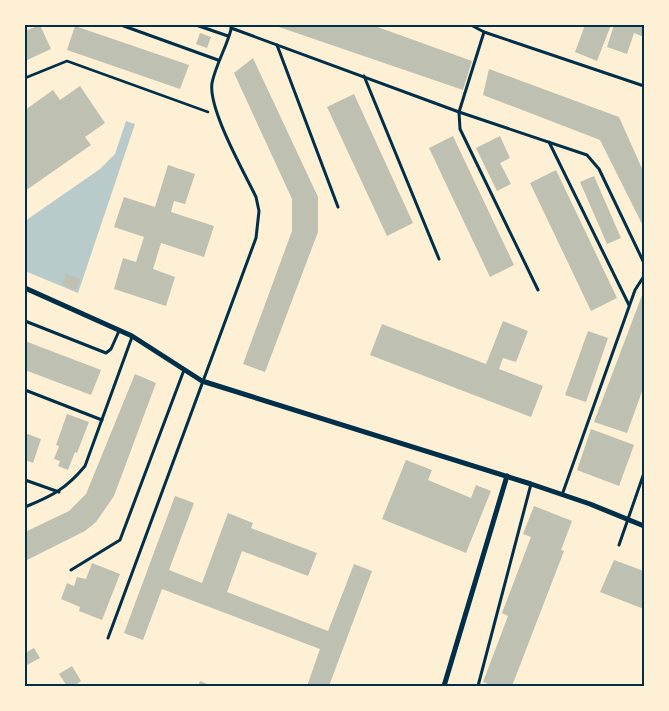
<svg xmlns="http://www.w3.org/2000/svg" width="669" height="711" font-family="Overpass,sans-serif">
<style>
.green{fill:#b9caca}
.building{fill:#bec0b2}
.lines{fill:none;stroke-linecap:round;stroke-linejoin:round}
.path{stroke:#003049;stroke-width:2.5}
.service{stroke:#003049;stroke-width:3}
.minor{stroke:#003049;stroke-width:5}
.neatline{fill:none;stroke:#003049;stroke-width:2}
</style>
<rect width="100%" height="100%" fill="#fdf0d5"/>
<polygon class="green" points="126,121 135,124 78,293 25,271 25,221 100,169 115,154"/>
<g class="building">
<polygon points="40,25 51,49 25,61 25,31"/>
<polygon points="273,25 372,25 472,61 463,90"/>
<polygon points="585,25 611,25 597,61 575,52"/>
<polygon points="614,25 644,25 644,37 634,33 627,54 607,47"/>
<polygon points="75,26 189,65 180,89 67,50"/>
<polygon points="200,33 211,37 207,48 196,44"/>
<polygon points="253,58 318,197 318,232 265,372 243,364 292,231 292,199 234,73"/>
<polygon points="489,69 619,117 644,173 644,228 600,140 483,95"/>
<polygon points="80,86 105,123 85,137 91,145 25,191 25,110 53,90 60,100"/>
<polygon points="354,94 413,223 387,236 327,107"/>
<polygon points="453,136 514,265 490,277 429,148"/>
<polygon points="500,136 510,158 500,163 511,184 497,191 476,148"/>
<polygon points="168,165 195,174 185,204 174,201 171,212 214,226 204,257 161,243 153,269 175,277 166,306 114,289 123,258 136,262 144,237 114,227 124,197 155,207"/>
<polygon points="556,170 617,298 591,311 530,183"/>
<polygon points="594,176 621,238 607,244 580,182"/>
<polygon points="66,274 80,279 76,290 62,285"/>
<polygon points="644,290 644,386 627,433 594,422"/>
<polygon points="503,321 528,331 516,362 503,358 499,369 543,386 531,417 370,355 382,324 486,364"/>
<polygon points="588,331 608,338 586,402 565,395"/>
<polygon points="25,341 101,370 91,395 25,370"/>
<polygon points="135,374 156,383 114,496 96,522 85,531 25,561 25,532 69,511 86,494"/>
<polygon points="67,414 89,422 77,453 75,452 68,470 58,466 60,461 54,459 59,446 56,445"/>
<polygon points="591,429 634,445 619,486 577,470"/>
<polygon points="25,433 41,439 33,463 25,460"/>
<polygon points="406,460 432,470 428,480 471,498 476,485 491,491 466,553 382,519"/>
<polygon points="175,496 194,503 169,570 202,583 228,513 253,523 251,528 317,553 308,576 242,551 227,592 328,631 354,564 372,571 329,686 307,686 320,649 162,589 143,640 124,633"/>
<polygon points="534,506 572,521 561,550 564,551 512,686 493,686 483,682 508,616 502,613 531,537 523,534"/>
<polygon points="614,560 644,571 644,609 600,592"/>
<polygon points="92,563 120,574 102,620 79,611 80,607 61,599 67,583 74,586 77,577 86,579"/>
<polygon points="34,648 40,658 25,666 25,653"/>
<polygon points="72,666 81,681 74,686 67,686 59,674"/>
<polygon points="200,681 212,686 198,686"/>
</g>
<g class="lines">
<polyline class="path" points="25,78 67,61 208,112"/>
<g class="service">
<polyline points="121,25 218,60"/>
<polyline points="196,25 228,36"/>
<polyline points="471,25 484,32 644,86"/>
<polyline points="231,28 459,112 587,155 599,169 644,263"/>
<polyline points="484,32 459,112 460,129 538,290"/>
<polyline points="277,45 338,207"/>
<polyline points="364,76 439,259"/>
<polyline points="549,142 629,305"/>
<polyline points="25,321 106,353 111,349 119,331"/>
<polyline points="25,390 102,420"/>
<polyline points="25,480 59,492"/>
<polyline points="562,495 635,290 644,276"/>
<path d="M 25,507 C 52,496 66,489 85,466 L 132,337"/>
<polyline points="619,545 644,473"/>
<polyline points="71,570 120,540 184,370"/>
<path d="M 108,638 L 256,238 L 259,211 L 256,197 C 244,172 208,109 212,83 C 216,63 229,43 232,25"/>
<polyline points="478,686 531,484"/>
</g>
<g class="minor">
<polyline points="25,288 132,336 202,381 531,484 590,504 644,526"/>
<polyline points="444,686 507,476"/>
</g>
</g>
<rect width="669" height="711" fill="none" stroke="#fdf0d5" stroke-width="52"/>
<rect x="26" y="26" width="617" height="659" class="neatline"/>
</svg>
